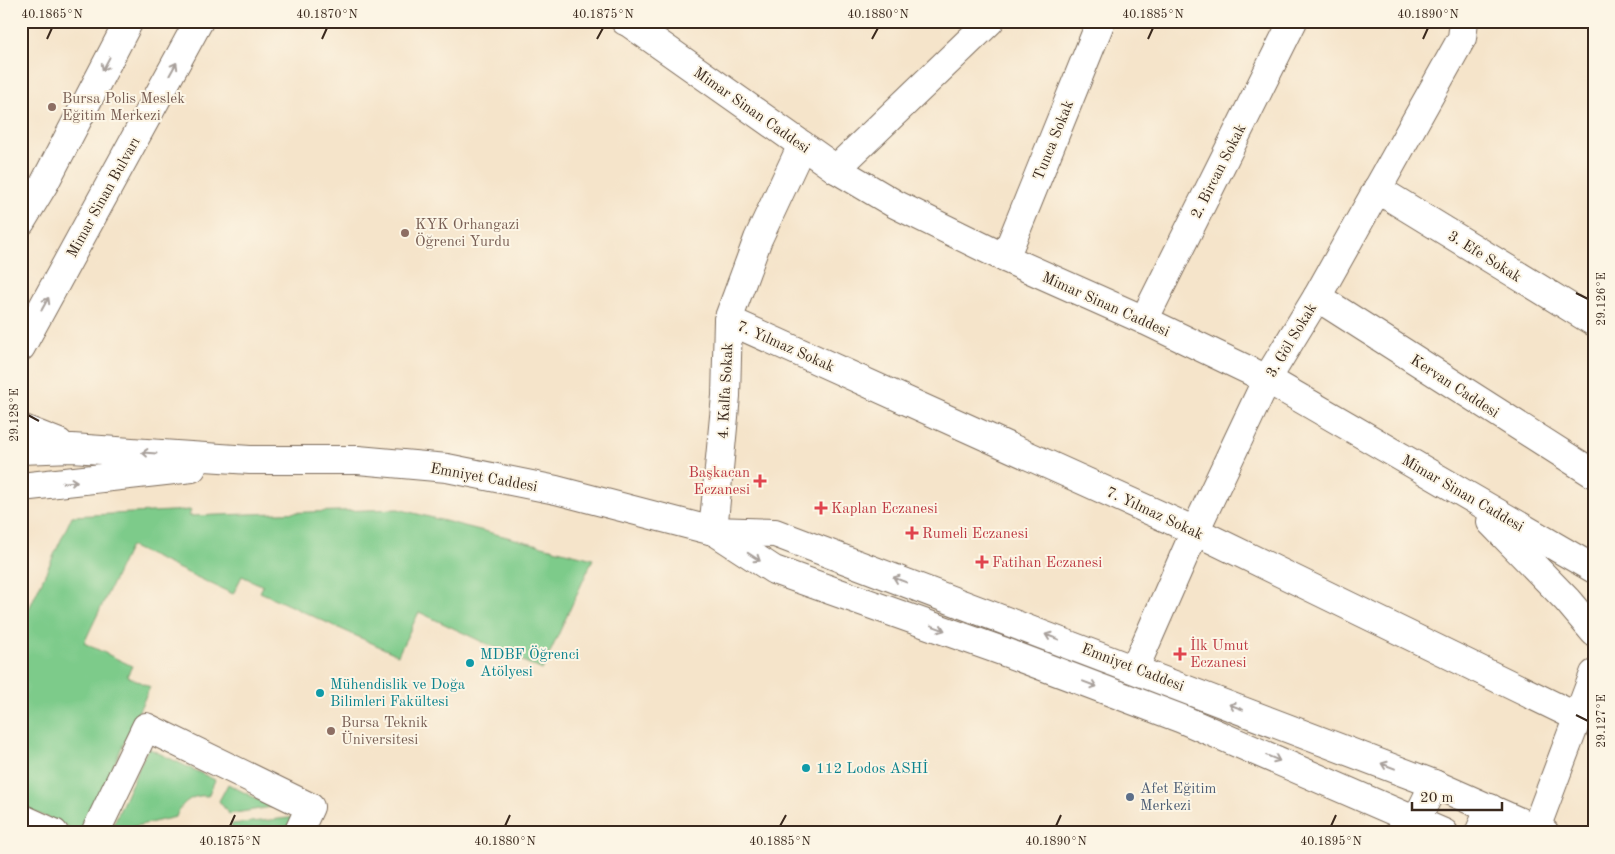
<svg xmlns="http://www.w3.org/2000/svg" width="1615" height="854" font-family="'Old Standard TT',serif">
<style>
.green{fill:#7dcb8a;stroke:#5c7a54}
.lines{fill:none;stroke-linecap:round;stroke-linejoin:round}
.minor-casing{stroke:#7c6b5a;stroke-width:30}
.major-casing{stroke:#7c6b5a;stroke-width:30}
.minor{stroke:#fff;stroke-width:28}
.major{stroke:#fff;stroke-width:28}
.oneway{stroke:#a79f9a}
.ticks{fill:none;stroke:#3b2a1e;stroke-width:2}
.education-dot{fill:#8d6e63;stroke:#fcf5e5;stroke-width:2}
.health-dot{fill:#e0444e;stroke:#fcf5e5;stroke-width:2}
.culture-dot{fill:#0f9aa8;stroke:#fcf5e5;stroke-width:2}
.service-dot{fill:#5c6f8a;stroke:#fcf5e5;stroke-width:2}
.labels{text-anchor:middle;stroke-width:4;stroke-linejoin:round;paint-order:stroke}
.education-label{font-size:15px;fill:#785e54;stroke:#fcf5e5;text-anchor:start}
.street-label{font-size:15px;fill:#3b2a1e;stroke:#fcf5e5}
.health-label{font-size:15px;fill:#be3a42;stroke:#fcf5e5;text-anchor:start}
.culture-label{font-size:15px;fill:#0d838f;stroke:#fcf5e5;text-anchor:start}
.service-label{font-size:15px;fill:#4e5e75;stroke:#fcf5e5;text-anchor:start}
.neatline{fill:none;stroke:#3b2a1e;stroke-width:2}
.ticks-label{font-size:12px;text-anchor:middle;fill:#3b2a1e}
</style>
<rect width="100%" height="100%" fill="#fcf5e5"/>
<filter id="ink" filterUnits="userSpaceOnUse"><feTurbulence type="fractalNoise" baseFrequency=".02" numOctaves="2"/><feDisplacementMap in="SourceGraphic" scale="10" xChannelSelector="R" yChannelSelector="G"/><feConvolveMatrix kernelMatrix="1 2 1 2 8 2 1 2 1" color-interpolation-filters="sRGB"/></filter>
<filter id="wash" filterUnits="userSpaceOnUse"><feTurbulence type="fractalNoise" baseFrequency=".0096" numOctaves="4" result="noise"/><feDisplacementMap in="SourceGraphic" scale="20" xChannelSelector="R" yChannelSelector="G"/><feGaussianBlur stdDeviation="1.12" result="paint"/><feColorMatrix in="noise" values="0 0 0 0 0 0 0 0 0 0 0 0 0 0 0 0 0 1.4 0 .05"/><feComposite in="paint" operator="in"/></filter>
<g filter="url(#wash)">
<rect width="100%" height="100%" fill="#f5e4ca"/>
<g class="green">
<polygon points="398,509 593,559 542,670 419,612 398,655 260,592 263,586 242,576 233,594 130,546 84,643 132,666 127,676 150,687 82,833 21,806 21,626 72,516 191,510 189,516"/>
<path d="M 148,748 L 215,780 L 208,796 C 192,794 181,803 176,817 L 118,830 L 112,827 Z"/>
<polygon points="228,784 272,807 229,814 219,801"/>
<polygon points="298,817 290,833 230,833 232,824"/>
</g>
</g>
<g filter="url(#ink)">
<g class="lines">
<defs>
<g id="minor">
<polyline points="628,22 836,169 895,204 1005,258 1144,320 1267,379 1594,569"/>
<polyline points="836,169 990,21"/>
<polyline points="1377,189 1594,322"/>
<polyline points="1005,258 1101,21"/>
<polyline points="1317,297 1594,474"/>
<polyline points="728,320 1195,531 1577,717 1594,712"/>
<polyline points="1144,320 1293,21"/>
<polyline points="1491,522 1567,600 1594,632"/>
<polyline points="713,531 726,396 728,320 758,239 802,145"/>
<polyline points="1135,668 1195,531 1267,379 1317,297 1462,38 1464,21"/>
<polyline points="21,818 54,833"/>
<polyline points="1536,828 1594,674"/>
<polyline points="95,833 146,727 310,807 298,833"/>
<polyline points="1410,833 1434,784"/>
<polyline points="1479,833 1490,808"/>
</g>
<g id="major">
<polyline points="625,21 628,22"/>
<polyline points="21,222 44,184 129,21"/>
<polyline points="21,347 199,21"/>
<polyline points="21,428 59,443"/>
<polyline points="21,450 72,448 250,460 358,460 447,468 556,490 713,531 775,533 1434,784 1545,833"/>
<polyline points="21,487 192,468"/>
<polyline points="714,531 774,570 1005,652 1182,719 1444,833"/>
</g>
</defs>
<use href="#minor" class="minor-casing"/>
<use href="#major" class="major-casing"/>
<use href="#minor" class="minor"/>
<use href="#major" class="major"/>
</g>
<defs><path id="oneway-shaft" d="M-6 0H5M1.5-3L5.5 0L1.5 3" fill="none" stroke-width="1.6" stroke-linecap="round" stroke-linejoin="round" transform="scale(1.25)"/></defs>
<g class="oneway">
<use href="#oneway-shaft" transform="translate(106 64) rotate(118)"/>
<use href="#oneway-shaft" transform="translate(173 69) rotate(-61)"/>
<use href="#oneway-shaft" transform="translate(45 304) rotate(-61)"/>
<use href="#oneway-shaft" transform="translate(149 453) rotate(-176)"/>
<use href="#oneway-shaft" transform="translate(70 482) rotate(-5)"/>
<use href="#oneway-shaft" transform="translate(754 557) rotate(33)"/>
<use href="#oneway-shaft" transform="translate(900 580) rotate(-159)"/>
<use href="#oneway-shaft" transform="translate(938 628) rotate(20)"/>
<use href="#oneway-shaft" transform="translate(1052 637) rotate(-159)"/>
<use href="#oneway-shaft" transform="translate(1090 684) rotate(21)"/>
<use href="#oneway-shaft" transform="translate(1236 707) rotate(-159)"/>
<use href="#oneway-shaft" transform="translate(1273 758) rotate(23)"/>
<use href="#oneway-shaft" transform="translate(1388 766) rotate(-159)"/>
</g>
</g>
<path class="ticks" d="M 47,39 L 52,28M 322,39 L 327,28M 597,39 L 603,28M 872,39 L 878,28M 1148,39 L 1153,28M 1423,39 L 1428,28M 1576,293 L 1588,299M 28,415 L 39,421M 1576,715 L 1588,721M 230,826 L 235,815M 505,826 L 510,815M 780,826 L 786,815M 1056,826 L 1061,815M 1331,826 L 1336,815"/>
<g class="education-dot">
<circle cx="52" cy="107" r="5"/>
<circle cx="405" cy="233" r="5"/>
<circle cx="331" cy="731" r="5"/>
</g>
<g class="health-dot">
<path d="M757.5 473.5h5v5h5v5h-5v5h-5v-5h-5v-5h5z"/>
<path d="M818.5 500.5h5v5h5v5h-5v5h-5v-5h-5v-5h5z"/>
<path d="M909.5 525.5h5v5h5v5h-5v5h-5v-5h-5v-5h5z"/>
<path d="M979.5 554.5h5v5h5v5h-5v5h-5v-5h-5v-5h5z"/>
<path d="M1177.5 646.5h5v5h5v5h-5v5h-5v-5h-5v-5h5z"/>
</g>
<g class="culture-dot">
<circle cx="470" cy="663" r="5"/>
<circle cx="320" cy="693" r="5"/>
<circle cx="806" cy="768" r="5"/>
</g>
<circle class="service-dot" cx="1130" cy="797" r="5"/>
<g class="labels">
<g class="education-label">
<text x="62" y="103">Bursa Polis Meslek<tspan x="62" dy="17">Eğitim Merkezi</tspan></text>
<text x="415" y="229">KYK Orhangazi<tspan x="415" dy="17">Öğrenci Yurdu</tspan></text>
<text x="341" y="727">Bursa Teknik<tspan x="341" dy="17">Üniversitesi</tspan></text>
</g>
<g class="street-label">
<text transform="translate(752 110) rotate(35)" y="5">Mimar Sinan Caddesi</text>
<text transform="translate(1053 140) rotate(-68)" y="5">Tunca Sokak</text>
<text transform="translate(1218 171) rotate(-63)" y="5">2. Bircan Sokak</text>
<text transform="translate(103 197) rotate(-61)" y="5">Mimar Sinan Bulvarı</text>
<text transform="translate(1485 256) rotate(32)" y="5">3. Efe Sokak</text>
<text transform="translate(1106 304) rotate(24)" y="5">Mimar Sinan Caddesi</text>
<text transform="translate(1291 340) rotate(-59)" y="5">3. Göl Sokak</text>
<text transform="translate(786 346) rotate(24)" y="5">7. Yılmaz Sokak</text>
<text transform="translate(1455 386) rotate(33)" y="5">Kervan Caddesi</text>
<text transform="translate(725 391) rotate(-87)" y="5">4. Kalfa Sokak</text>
<text transform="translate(484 477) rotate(10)" y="5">Emniyet Caddesi</text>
<text transform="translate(1463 493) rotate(30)" y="5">Mimar Sinan Caddesi</text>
<text transform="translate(1155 513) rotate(25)" y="5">7. Yılmaz Sokak</text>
<text transform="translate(1133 667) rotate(21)" y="5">Emniyet Caddesi</text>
</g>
<g class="health-label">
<text x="750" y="477" text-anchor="end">Başkacan<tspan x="750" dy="17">Eczanesi</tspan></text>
<text x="831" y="513">Kaplan Eczanesi</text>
<text x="922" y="538">Rumeli Eczanesi</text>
<text x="992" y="567">Fatihan Eczanesi</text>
<text x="1190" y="650">İlk Umut<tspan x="1190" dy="17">Eczanesi</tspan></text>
</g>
<g class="culture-label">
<text x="480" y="659">MDBF Öğrenci<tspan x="480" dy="17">Atölyesi</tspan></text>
<text x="330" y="689">Mühendislik ve Doğa<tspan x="330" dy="17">Bilimleri Fakültesi</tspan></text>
<text x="816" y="773">112 Lodos ASHİ</text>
</g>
<g class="service-label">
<text x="1140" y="793">Afet Eğitim<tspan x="1140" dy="17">Merkezi</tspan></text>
</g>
</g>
<rect width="1615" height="854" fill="none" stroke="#fcf5e5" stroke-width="55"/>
<path d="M1412 802v8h90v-8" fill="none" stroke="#3b2a1e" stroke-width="2.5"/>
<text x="1420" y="802" font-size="15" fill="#3b2a1e" stroke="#fcf5e5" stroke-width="4" paint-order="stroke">20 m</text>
<rect x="28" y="28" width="1560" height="798" class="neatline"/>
<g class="ticks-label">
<text x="52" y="18">40.1865°N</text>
<text x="327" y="18">40.1870°N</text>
<text x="603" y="18">40.1875°N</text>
<text x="878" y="18">40.1880°N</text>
<text x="1153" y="18">40.1885°N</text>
<text x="1428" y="18">40.1890°N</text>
<text transform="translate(1601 299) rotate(-90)" y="4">29.126°E</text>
<text transform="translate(14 415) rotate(-90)" y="4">29.128°E</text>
<text transform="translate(1601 721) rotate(-90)" y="4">29.127°E</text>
<text x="230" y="845">40.1875°N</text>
<text x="505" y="845">40.1880°N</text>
<text x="780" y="845">40.1885°N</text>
<text x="1056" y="845">40.1890°N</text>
<text x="1331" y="845">40.1895°N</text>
</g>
</svg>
